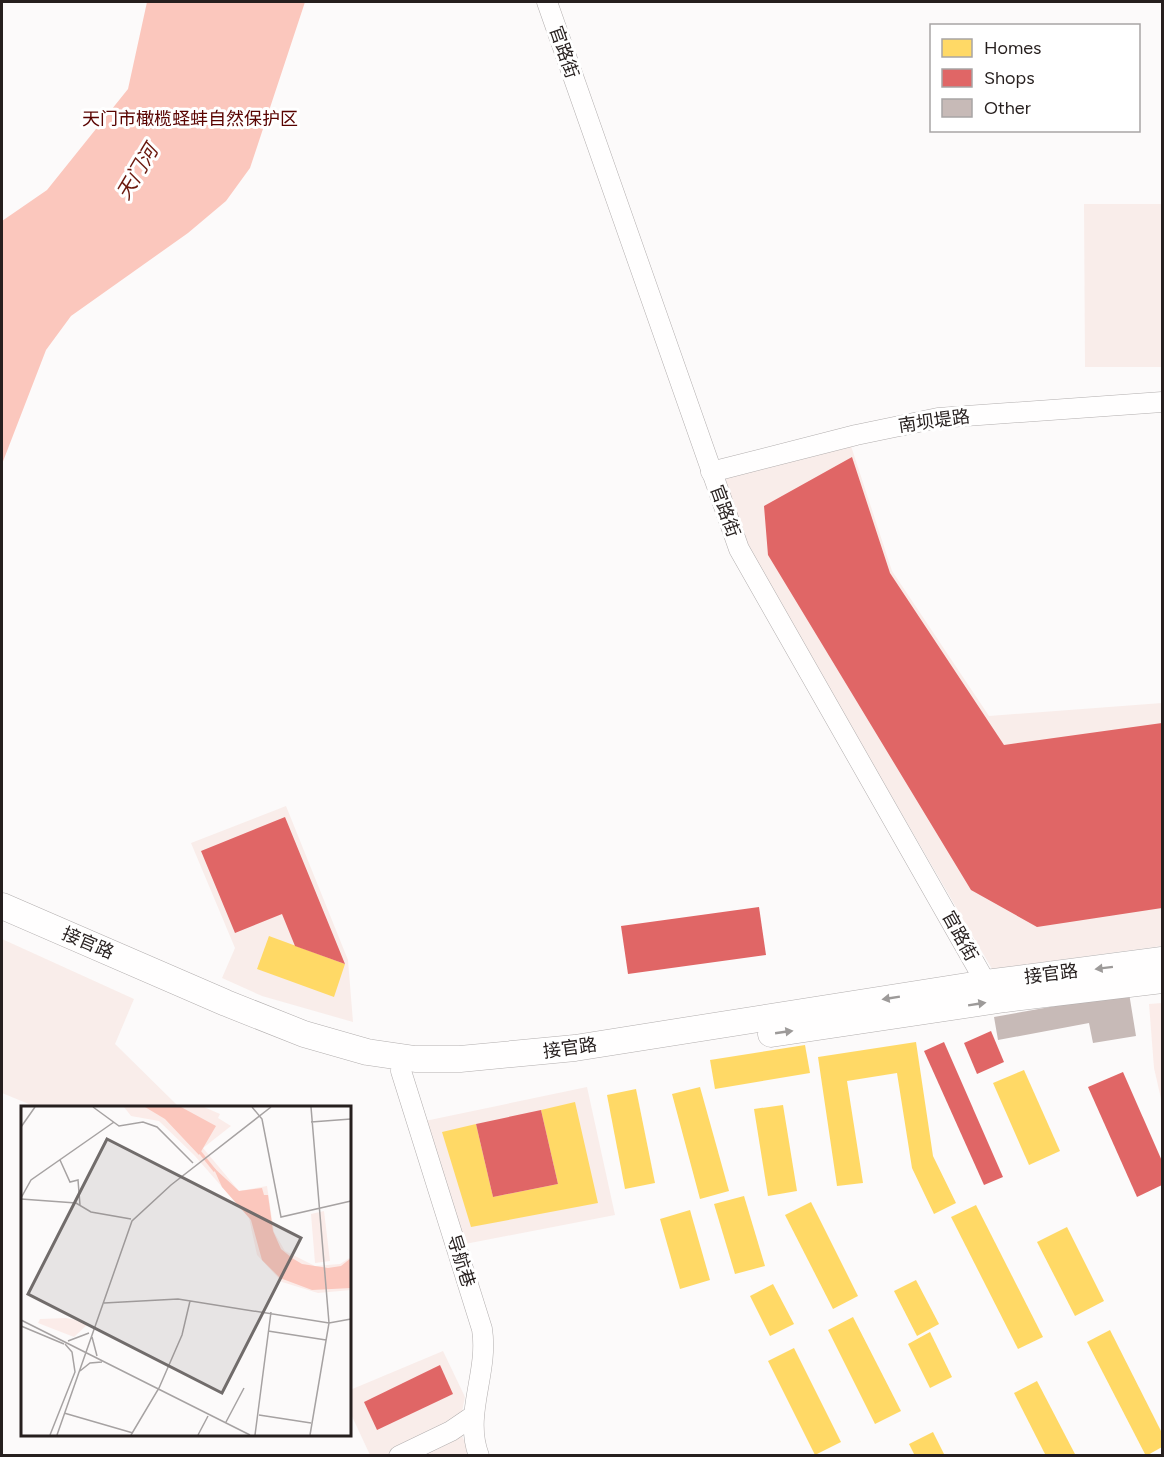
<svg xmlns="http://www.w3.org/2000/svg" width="1164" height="1457" font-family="Figtree,'Noto Sans SC',sans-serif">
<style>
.built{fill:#f9edea}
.green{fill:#fbece9}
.water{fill:#fbc7bd}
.homes{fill:#ffd966}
.shops{fill:#e06666}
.building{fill:#c7bab7}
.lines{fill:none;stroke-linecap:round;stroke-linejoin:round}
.minor-casing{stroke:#b2aeae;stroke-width:21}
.major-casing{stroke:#b2aeae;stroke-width:27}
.minor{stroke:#fffefe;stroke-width:20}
.major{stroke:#fffefe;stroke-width:26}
.oneway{fill:#9d9a99}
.labels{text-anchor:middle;stroke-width:6;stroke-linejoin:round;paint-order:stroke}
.street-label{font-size:18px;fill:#261f1e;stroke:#fff}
.park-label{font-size:18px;fill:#590300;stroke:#fff}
.water-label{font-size:20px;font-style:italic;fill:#6a170c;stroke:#fff}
.inset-river{fill:none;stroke:#fbc7bd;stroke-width:3}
.inset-road{fill:none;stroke:#a6a2a2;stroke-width:1.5}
.view{fill:#716c6b;fill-opacity:0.15;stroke:#716c6b;stroke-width:3}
.inset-edge{fill:none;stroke:#261f1e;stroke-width:3}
</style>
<rect width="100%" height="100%" fill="#fcfafa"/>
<g class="built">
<polygon points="1084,204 1162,204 1162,380 1161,367 1085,367"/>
<polygon points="850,443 892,571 989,716 1162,703 1162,946 992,969 750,553 723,478"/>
<polygon points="286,806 348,960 353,1022 262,996 222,978 235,948 191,843"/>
<polygon points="2,939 134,999 115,1044 179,1107 36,1107 2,1093"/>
<polygon points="587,1087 615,1215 465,1244 425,1121"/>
<polygon points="443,1351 465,1397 460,1422 387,1455 370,1455 350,1412 350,1390"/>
<polygon points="461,1433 470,1455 413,1456"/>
</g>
<polygon class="green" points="1162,1003 1162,1103 1154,1068 1149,1004"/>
<polygon class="water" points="147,2 305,2 250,168 226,201 188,233 71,316 46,350 2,464 2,221 47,190 128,89"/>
<g class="homes">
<polygon points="269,936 345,964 334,997 257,969"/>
<polygon points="916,1042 933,1156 956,1203 934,1214 912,1168 897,1073 847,1081 863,1183 837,1186 818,1057"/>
<polygon points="805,1045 810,1073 715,1089 710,1060"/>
<polygon points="1024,1070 1060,1151 1029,1165 993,1083"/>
<polygon points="700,1087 729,1191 700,1199 672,1094"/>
<polygon points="636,1089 655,1183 625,1189 607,1095"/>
<polygon points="575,1102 598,1203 471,1227 442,1132 476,1124 493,1197 558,1184 541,1110"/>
<polygon points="783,1105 797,1191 768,1196 754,1109"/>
<polygon points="744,1196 765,1266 735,1274 714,1204"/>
<polygon points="811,1202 858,1296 833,1309 785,1215"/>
<polygon points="976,1205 1043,1337 1018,1349 951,1217"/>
<polygon points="690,1210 710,1280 680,1289 660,1219"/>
<polygon points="1067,1227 1104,1301 1075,1316 1037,1242"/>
<polygon points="916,1280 939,1324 917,1336 894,1291"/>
<polygon points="773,1284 794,1324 770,1336 750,1296"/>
<polygon points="853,1317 901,1411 875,1424 828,1330"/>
<polygon points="1110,1330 1162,1433 1162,1447 1146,1456 1087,1342"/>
<polygon points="930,1332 952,1377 930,1388 908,1344"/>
<polygon points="794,1348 841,1442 815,1455 768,1361"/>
<polygon points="1037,1381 1076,1456 1046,1456 1014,1393"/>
<polygon points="933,1432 945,1456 915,1456 909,1444"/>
</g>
<g class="shops">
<polygon points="852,457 890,573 1004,745 1162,723 1162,908 1037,927 971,890 768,555 764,506"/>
<polygon points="285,817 345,964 295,946 282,914 235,933 201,851"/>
<polygon points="759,907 766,955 628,974 621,926"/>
<polygon points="991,1031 1004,1062 977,1074 964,1043"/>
<polygon points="944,1042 1003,1177 984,1185 924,1051"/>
<polygon points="1123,1072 1162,1161 1162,1185 1137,1197 1088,1087"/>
<polygon points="541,1110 558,1184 493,1197 476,1124"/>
<polygon points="440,1365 453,1394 377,1430 364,1402"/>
</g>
<polygon class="building" points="1129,993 1136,1036 1093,1043 1089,1023 998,1040 994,1017"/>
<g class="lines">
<defs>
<g id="minor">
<polyline points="547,2 739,549 986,983"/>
<polyline points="711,472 856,435 938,418 1162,402"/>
<path d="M 401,1071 L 482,1329 C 489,1373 463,1414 479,1456"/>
<polyline points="399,1456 451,1431 473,1416"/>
</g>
<g id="major">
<polyline points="2,906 226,1003 304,1034 367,1052 415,1059 460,1059 575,1048 986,983 1162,960"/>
<polyline points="771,1034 1005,999 1162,980"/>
</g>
</defs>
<use href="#minor" class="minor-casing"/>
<use href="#major" class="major-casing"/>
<use href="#minor" class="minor"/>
<use href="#major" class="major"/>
</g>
<defs><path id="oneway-solid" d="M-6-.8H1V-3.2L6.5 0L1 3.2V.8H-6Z" transform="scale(1.5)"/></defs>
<g class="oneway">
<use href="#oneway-solid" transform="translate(1104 968) rotate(173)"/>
<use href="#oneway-solid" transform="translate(891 998) rotate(171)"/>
<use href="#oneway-solid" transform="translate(977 1004) rotate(-9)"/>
<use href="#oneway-solid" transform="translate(784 1032) rotate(-8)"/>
</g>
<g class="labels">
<g class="street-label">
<text transform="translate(564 52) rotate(71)" y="6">官路街</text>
<text transform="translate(934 421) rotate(-8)" y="6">南坝堤路</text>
<text transform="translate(725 511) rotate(70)" y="6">官路街</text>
<text transform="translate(960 936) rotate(61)" y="6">官路街</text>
<text transform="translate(88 943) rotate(23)" y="6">接官路</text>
<text transform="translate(1051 974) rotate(-7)" y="6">接官路</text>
<text transform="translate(570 1048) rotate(-8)" y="6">接官路</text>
<text transform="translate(461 1261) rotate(73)" y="6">导航巷</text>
</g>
<g class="park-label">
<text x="190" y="125">天门市橄榄蛏蚌自然保护区</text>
</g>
<g class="water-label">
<text transform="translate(137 172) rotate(-59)" y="7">天门河</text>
</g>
</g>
<g transform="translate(21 1106)">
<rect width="330" height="330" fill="#fcfafa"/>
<path d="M 103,1 L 183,1 L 199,8 L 197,12 L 210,20 L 182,42 L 218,85 L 246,80 L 253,126 L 264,145 L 294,160 L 319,158 L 330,151 L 330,184 L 297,187 L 261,176 L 236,149 L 228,112 L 174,50 L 138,15 L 110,10 ZM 303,105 L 309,155 L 294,157 L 290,108 ZM 45,212 L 68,217 L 53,231 L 17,217 L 19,213 Z" fill="#fbece9"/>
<path d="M 124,1 L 160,1 L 195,20 L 178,49 L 144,13 ZM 192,61 L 218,85 L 241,82 L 243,89 L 247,89 L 252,125 L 260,143 L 271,152 L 281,158 L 307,162 L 320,160 L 330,152 L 330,182 L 291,184 L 259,172 L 241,154 L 230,114 L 201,81 Z" fill="#fbc7bd"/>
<path class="inset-river" d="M 178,45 L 194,65"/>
<path class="inset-road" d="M 72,1 L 98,20 L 122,16 L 136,21 L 172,57M 231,1 L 241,13 L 260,111 L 330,95M 290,16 L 330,13M 0,21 L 14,1M 39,54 L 49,76 L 57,74 L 59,99M 0,92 L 10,74 L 93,16M 0,93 L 55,97 L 70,106 L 110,113M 83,197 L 157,193 L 308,217 L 330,213M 0,214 L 229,329M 0,220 L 43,238M 247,225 L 305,234M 71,231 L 76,250M 47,235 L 68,227M 59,265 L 69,257 L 81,256M 43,307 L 112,327M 238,309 L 290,317M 205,316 L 223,282M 29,329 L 54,266 L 51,246 L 44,238M 36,329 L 111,115 L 150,79 L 250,1M 110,329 L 138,282 L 161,229 L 169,195M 177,329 L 187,310M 234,329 L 250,206M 289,329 L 308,217 L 290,1"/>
<path class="view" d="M 86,33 L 280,132 L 201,287 L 7,188 Z"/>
<rect width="330" height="330" class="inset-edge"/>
</g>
<rect width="1164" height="1457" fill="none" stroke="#261f1e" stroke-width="6"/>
<rect x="930" y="24" width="210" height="108" fill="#ffffff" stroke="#a8a5a5" stroke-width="1.5"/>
<rect x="942" y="39" width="30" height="18" fill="#ffd966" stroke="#a8a5a5" stroke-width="1.5"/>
<text x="984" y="54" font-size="18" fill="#261f1e">Homes</text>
<rect x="942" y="69" width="30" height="18" fill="#e06666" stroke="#a8a5a5" stroke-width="1.5"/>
<text x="984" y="84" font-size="18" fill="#261f1e">Shops</text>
<rect x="942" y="99" width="30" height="18" fill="#c7bab7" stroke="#a8a5a5" stroke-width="1.5"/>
<text x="984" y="114" font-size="18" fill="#261f1e">Other</text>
</svg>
